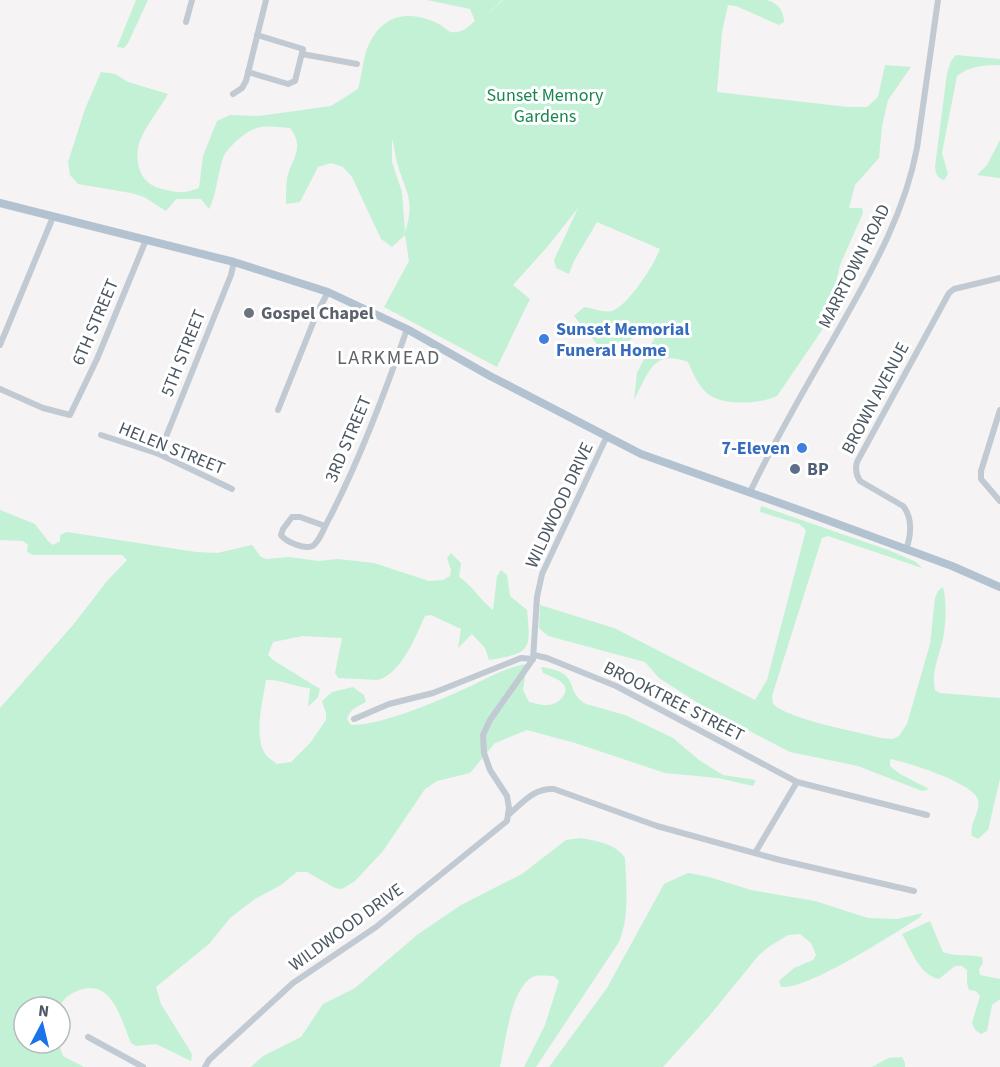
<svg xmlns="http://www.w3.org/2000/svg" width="1000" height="1067" font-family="'Source Sans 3',sans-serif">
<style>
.green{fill:#c3f1d5;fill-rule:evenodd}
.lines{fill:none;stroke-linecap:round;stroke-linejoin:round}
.minor{stroke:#c1cad2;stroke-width:6}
.major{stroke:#b3c2d1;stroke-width:8}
.worship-dot{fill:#6b7280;stroke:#fff;stroke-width:2}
.shop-dot{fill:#3f7fe0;stroke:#fff;stroke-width:2}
.service-dot{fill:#5c6f8a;stroke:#fff;stroke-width:2}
.labels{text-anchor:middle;stroke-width:6;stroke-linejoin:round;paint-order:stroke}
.park-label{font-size:18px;fill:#17864f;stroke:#fff}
.street-label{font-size:18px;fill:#4a5661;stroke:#fff}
.worship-label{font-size:18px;font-weight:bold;fill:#5b616d;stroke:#fff;text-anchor:start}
.shop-label{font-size:18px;font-weight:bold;fill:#366cbe;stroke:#fff;text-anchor:start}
.service-label{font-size:18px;font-weight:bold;fill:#4e5e75;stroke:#fff;text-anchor:start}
.neighbourhood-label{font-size:20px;letter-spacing:1.5px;fill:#5f6368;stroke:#fff}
</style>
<rect width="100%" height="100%" fill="#f5f3f3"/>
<g class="green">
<polygon points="136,0 148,0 128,43 124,48 117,47"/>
<path d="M 427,0 L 502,0 L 485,17 L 503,0 L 767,0 C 778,3 784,11 784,22 L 779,25 L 736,6 L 728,5 L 722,32 L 717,92 L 848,107 L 867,107 L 878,97 L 885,65 L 911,67 L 888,100 L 882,126 L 879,158 L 855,185 L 849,208 L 862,208 L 863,213 L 840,265 L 831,305 L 822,330 L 777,396 C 760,404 723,406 708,394 C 698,386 693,373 688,362 C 652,349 649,373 634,400 L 637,373 L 654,339 L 657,325 L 645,327 L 614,354 L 601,349 L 574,316 L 584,307 C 592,308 604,313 612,311 C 628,306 654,265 660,249 L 597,222 L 574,261 L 569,274 L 556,268 L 554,260 L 578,208 L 548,246 L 513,285 L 530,299 L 497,367 L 384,307 L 409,261 L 405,235 L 392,247 L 381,239 L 352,177 L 343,167 L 331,163 L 318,167 L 300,202 L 286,204 C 286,196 286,187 287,179 C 291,158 306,149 290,128 C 262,126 256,123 234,143 C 230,148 224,153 223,158 C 217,176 217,193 209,209 L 201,199 L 176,199 L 166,211 L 144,197 L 131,193 L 78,184 L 70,175 L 68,162 L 85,109 L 101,72 L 115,74 L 128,82 L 168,94 C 160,108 148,123 141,138 C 133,157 138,182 159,188 C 176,193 183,194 199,188 L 203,156 L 217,121 L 230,115 L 259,116 L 331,106 L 358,89 C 362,75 363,57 369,44 C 384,13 410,10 439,24 C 443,26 447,31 451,32 C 461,34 468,27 475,21 L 470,9 ZM 392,139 C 394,144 395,154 397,162 C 405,192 416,198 405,232 L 402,192 L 392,162 Z"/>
<path d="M 956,55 L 1000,59 L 1000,65 C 985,65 969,66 957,76 L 942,153 L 948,174 L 944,180 C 937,178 936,174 935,167 L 947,73 L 951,61 Z"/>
<polygon points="1000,140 1000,178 977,175 987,165"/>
<path d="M 761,506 L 891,551 L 916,562 L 922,568 L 828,536 L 822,538 L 772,696 L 773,704 C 790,720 855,731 881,738 L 893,739 L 899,736 L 907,724 L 930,644 L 935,598 L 938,591 L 943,587 C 947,603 946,622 943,639 C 939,657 931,671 935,690 L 940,693 L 1000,698 L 1000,779 L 988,830 L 978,839 L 972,836 C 969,823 981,812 978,800 C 974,783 907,762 890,759 L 890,766 L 900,774 L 929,789 L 922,791 L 858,766 L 790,752 L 709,710 L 659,678 L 645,662 L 548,636 L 539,628 L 540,605 L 614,628 L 755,700 L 767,680 L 806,530 L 799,524 L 760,512 Z"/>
<path d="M 0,510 L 35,524 L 48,541 L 53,545 L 60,541 L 60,535 L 67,532 L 196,552 L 217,553 L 252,545 L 261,557 L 267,559 L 289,557 L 318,561 L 338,559 L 374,563 L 429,581 L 443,580 L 450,576 L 451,570 L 447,558 L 451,553 L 461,563 L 459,577 C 473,586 480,600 493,610 L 497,576 L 501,570 L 507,575 L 510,596 L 527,610 C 531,651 531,653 489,660 L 485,648 L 472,634 L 458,648 L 461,629 L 431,615 L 425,616 C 415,637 402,673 378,680 L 338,678 L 335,673 L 342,638 L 303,636 L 273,642 L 268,655 L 273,660 L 320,689 L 318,697 L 308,707 L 310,688 C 294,687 282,679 266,680 C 263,699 253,738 266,755 C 268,758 274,761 277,764 L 291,762 L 310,743 L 326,720 L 326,713 L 322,701 L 332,692 L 353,687 L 364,695 L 366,702 C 357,707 350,709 347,719 L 351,725 C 384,725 440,700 471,686 C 489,677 507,667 527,664 L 523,690 L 529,702 C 535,703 543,706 548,705 C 559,704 573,691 561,682 C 557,678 549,676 543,673 L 541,667 C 583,673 563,690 586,704 L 625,715 L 673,738 L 699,760 L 723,775 L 756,780 L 753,786 L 718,778 L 665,773 L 575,743 L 527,730 L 495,743 L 470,773 L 437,781 L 425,789 L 383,851 L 355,881 L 342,889 L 335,888 L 307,872 L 297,872 L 281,885 L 255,899 L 230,918 L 209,944 L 156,987 L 161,1004 L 192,1054 L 191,1061 L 156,1044 L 136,1046 L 131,1043 C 120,1017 111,975 75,992 C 67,996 61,1000 60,1009 L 60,1007 L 24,1007 L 24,1043 L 58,1043 L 63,1056 L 84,1067 L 0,1067 L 0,708 L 73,625 L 107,581 L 127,560 L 122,555 L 33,555 L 27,552 L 28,545 L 23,541 L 0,540 Z"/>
<path d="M 579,838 C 594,840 617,844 625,858 C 626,886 630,915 619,942 L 536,1067 L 524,1067 L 545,1025 L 559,981 L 554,976 C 549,976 541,975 535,976 C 511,984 505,1045 500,1067 L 251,1067 L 263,1056 L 301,1037 L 323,1004 L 355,988 L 417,935 L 461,905 L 522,874 L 566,840 Z"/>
<path d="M 688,873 L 709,877 L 751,890 L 815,901 L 868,918 L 897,919 L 923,913 L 919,918 C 893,934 808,990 781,987 L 779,981 L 794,968 L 813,960 L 816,955 L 811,943 L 800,934 L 788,935 L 770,946 L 759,955 L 710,1015 L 663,1067 L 549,1067 L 607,988 L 664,884 Z"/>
<path d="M 930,921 L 943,952 C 955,957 969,954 982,957 L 983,963 L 979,969 L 980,975 L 1000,979 L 1000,999 L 992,1005 L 987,1031 L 981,1034 L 975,1030 L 972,1023 L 980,996 L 976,991 L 969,990 L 967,983 L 967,970 L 962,966 L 955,966 L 939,979 C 920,976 911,949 902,934 Z"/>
<polygon points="902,1057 905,1063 905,1067 872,1067 888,1058"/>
</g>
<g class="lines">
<g class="minor">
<polyline points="186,22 192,0"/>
<polyline points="302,54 357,64"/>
<polyline points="248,72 288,84 295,81 303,49 257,35"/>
<polyline points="233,94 242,88 246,81 266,0"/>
<polyline points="0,345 53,217"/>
<polyline points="0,389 43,408 70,415 97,359 146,240"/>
<polyline points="278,410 317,313 328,292"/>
<polyline points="1000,410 981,471 981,479 1000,501"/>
<polyline points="101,435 159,454 232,489"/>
<polyline points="159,454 231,275 234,262"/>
<path d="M 750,492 C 778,433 812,377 844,320 C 875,265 905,211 917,148 L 938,0"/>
<path d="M 325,526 L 300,517 L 292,517 L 283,529 L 281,535 C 286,542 307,551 314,545 C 321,539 325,525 330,517 C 361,457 385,393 407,329"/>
<path d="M 906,550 C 911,536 913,518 903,506 L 860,481 C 856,475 855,469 857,462 L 949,293 L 954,289 L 1000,278"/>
<polyline points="534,655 547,658 616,686 797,782 927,815"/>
<polyline points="354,719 389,704 433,693 521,658 533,659"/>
<path d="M 508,815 C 523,803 533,788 554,789 L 657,826 L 780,860 L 914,891"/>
<polyline points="755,853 797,782"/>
<polyline points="88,1037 143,1067"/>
<polyline points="205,1067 209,1060 293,983 376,927 507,821 509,808 507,796 490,770 484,753 483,735 490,720 533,659 537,597 542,574 607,436"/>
</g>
<polyline class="major" points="0,203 234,262 328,292 407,329 490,376 641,454 805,512 952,566 1000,587"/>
</g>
<circle class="worship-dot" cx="249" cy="313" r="6"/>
<g class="shop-dot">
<circle cx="544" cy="339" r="6"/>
<circle cx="802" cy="448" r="6"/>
</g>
<circle class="service-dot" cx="795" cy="469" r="6"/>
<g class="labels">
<g class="park-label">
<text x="545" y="101">Sunset Memory<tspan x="545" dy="21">Gardens</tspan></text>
</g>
<g class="street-label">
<text transform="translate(854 266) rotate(-63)" y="6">MARRTOWN ROAD</text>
<text transform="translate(95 322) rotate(-67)" y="6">6TH STREET</text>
<text transform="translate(183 353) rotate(-68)" y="6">5TH STREET</text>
<text transform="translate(875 398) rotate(-62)" y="6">BROWN AVENUE</text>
<text transform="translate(348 439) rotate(-67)" y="6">3RD STREET</text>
<text transform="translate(172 448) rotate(22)" y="6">HELEN STREET</text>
<text transform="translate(559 505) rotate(-65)" y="6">WILDWOOD DRIVE</text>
<text transform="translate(674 701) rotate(27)" y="6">BROOKTREE STREET</text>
<text transform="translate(346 927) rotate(-36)" y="6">WILDWOOD DRIVE</text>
</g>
<g class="worship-label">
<text x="261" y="319">Gospel Chapel</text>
</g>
<g class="shop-label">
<text x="556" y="335">Sunset Memorial<tspan x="556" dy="21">Funeral Home</tspan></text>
<text x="790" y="454" text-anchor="end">7-Eleven</text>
</g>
<g class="service-label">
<text x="807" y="475">BP</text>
</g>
<g class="neighbourhood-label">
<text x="389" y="364">LARKMEAD</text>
</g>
</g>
<g transform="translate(42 1025) rotate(7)"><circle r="28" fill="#ffffff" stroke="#b7bbc0" stroke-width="1.5"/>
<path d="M0-4.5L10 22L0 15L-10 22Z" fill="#1a73e8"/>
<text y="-9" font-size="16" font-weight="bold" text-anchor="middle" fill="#4a5661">N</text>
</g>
</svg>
